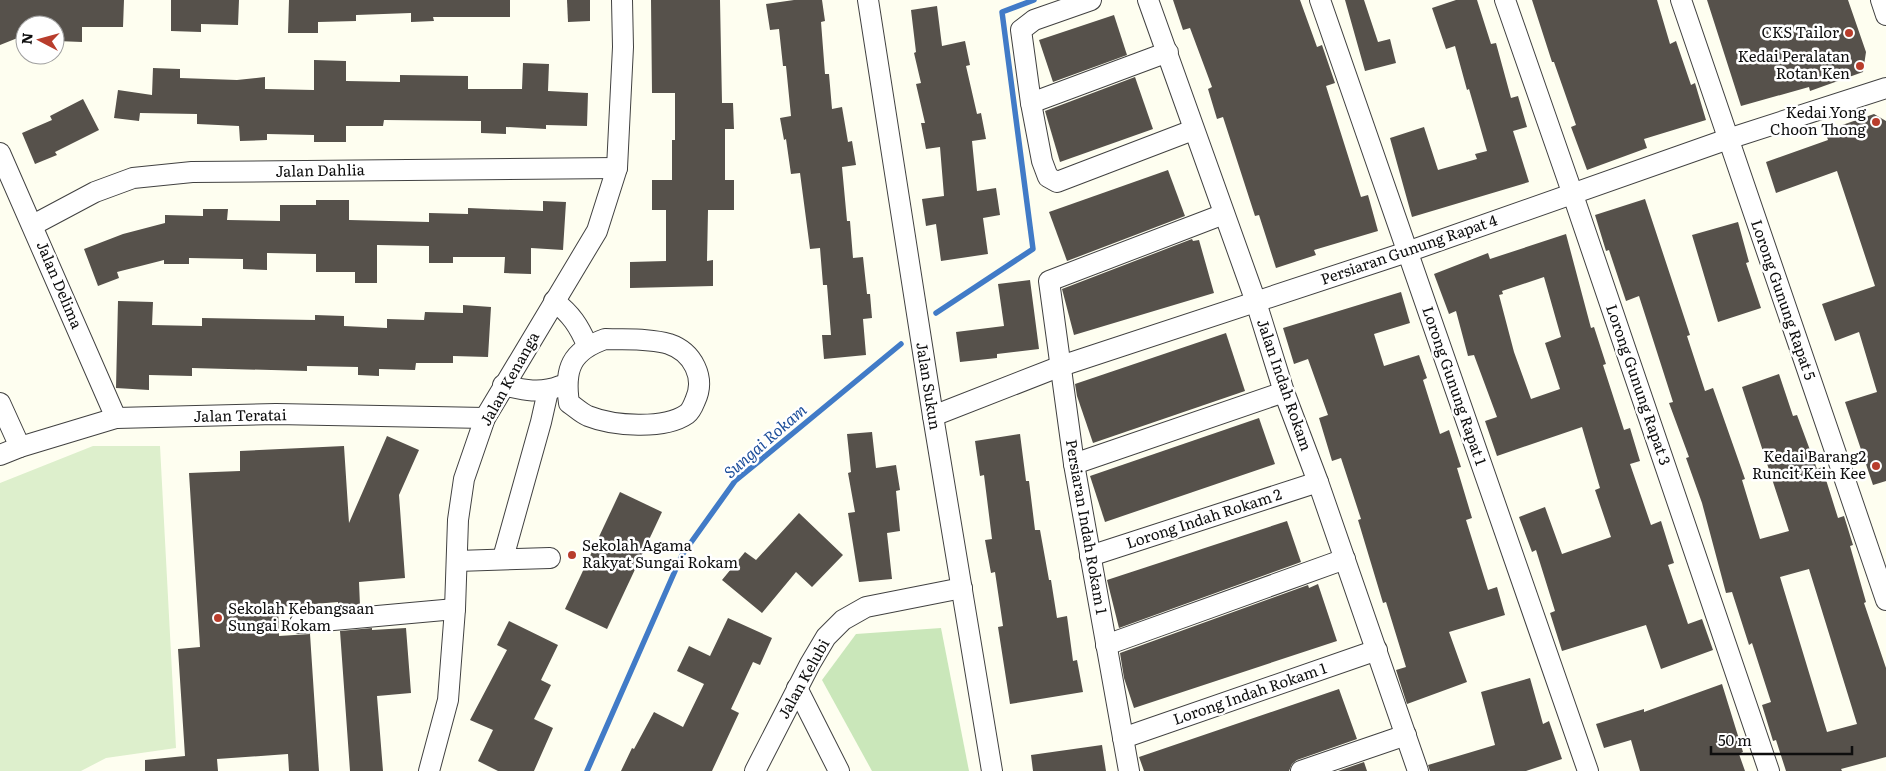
<svg xmlns="http://www.w3.org/2000/svg" width="1886" height="771" font-family="Literata,serif">
<style>
.green{fill:#cae7ba}
.pitch{fill:#ddefcc}
.lines{fill:none;stroke-linecap:round;stroke-linejoin:round}
.stream{stroke:#417bc7;stroke-width:5.5}
.building{fill:#56514b;fill-rule:evenodd}
.minor-casing{stroke:#414141;stroke-width:22}
.minor{stroke:#fff;stroke-width:20}
.poi-dot{fill:#b83d2c;stroke:#fff;stroke-width:2}
.labels{text-anchor:middle;stroke-width:5;stroke-linejoin:round;paint-order:stroke}
.poi-label{font-size:15px;fill:#0e0e0e;stroke:#fff;text-anchor:end}
.street-label{font-size:15px;fill:#0e0e0e;stroke:#fff}
.water-label{font-size:16px;font-style:italic;fill:#1c4e9a;stroke:#fff}
</style>
<rect width="100%" height="100%" fill="#fefef0"/>
<polygon class="green" points="941,628 969,771 872,771 822,680 856,634"/>
<polygon class="pitch" points="93,446 160,446 176,748 106,758 81,771 0,771 0,483"/>
<g class="lines">
<g class="stream">
<polyline points="936,313 1033,249 1002,12 1034,0"/>
<polyline points="587,771 682,555 735,481 901,344"/>
</g>
</g>
<g class="building">
<polygon points="0,0 124,0 123,27 82,27 82,42 57,41 57,25 25,25 25,35 0,45"/>
<polygon points="171,0 239,0 238,25 201,24 201,32 171,31"/>
<polygon points="289,0 510,0 510,17 433,17 434,21 411,22 411,13 356,15 356,21 318,22 318,33 288,33"/>
<polygon points="567,0 590,0 590,21 568,22"/>
<polygon points="651,0 720,0 722,103 733,103 734,129 725,129 725,180 734,180 734,210 708,210 707,261 713,260 713,286 630,288 630,262 666,261 666,210 652,210 652,180 672,180 672,140 675,140 675,93 652,93"/>
<polygon points="794,0 822,0 825,21 821,22 825,74 829,74 832,109 842,107 848,142 852,141 856,165 842,167 847,221 850,221 853,258 863,257 867,294 870,294 872,318 863,319 866,355 824,359 822,335 831,335 827,285 823,285 820,248 810,249 800,173 791,174 786,139 784,140 780,118 791,116 786,66 783,66 779,29 770,30 766,4"/>
<polygon points="1173,0 1300,0 1317,47 1322,45 1335,83 1326,86 1361,197 1368,195 1378,231 1314,250 1316,255 1276,268 1259,215 1255,216 1223,117 1217,119 1208,89 1212,87 1190,28 1183,30"/>
<polygon points="1345,0 1364,0 1378,42 1390,39 1396,63 1365,71"/>
<polygon points="1456,0 1477,0 1491,44 1496,43 1511,98 1518,96 1527,127 1513,131 1529,182 1412,217 1390,138 1424,127 1438,170 1477,159 1475,154 1487,151 1469,89 1467,90 1455,46 1446,49 1432,8"/>
<polygon points="1532,0 1657,0 1670,44 1676,41 1691,85 1695,83 1706,120 1644,139 1647,148 1587,170 1571,127 1576,125 1554,62 1552,62"/>
<polygon points="1707,0 1848,0 1866,52 1863,72 1810,91 1809,87 1741,106"/>
<polygon points="937,6 942,46 965,41 970,65 966,66 977,114 981,113 986,139 972,141 977,191 996,188 1000,215 983,218 988,254 941,261 936,224 926,226 922,199 944,196 940,147 926,149 921,123 925,123 916,84 921,83 914,53 916,52 911,10"/>
<polygon points="1114,15 1127,55 1053,82 1039,40"/>
<polygon points="314,60 346,61 346,81 400,82 400,75 468,76 468,89 522,89 523,63 549,64 548,91 588,93 587,126 546,125 546,129 506,127 506,134 481,133 481,121 384,120 383,126 346,126 346,142 314,142 314,135 267,134 267,140 240,141 239,126 197,124 197,114 140,113 139,121 114,118 118,90 152,95 153,68 180,69 180,78 237,80 265,77 265,89 314,90"/>
<polygon points="1135,77 1153,129 1060,162 1045,111"/>
<polygon points="83,99 99,130 55,152 57,155 35,164 22,133 52,120 50,116"/>
<polygon points="1874,114 1886,121 1886,481 1873,485 1845,402 1877,392 1859,332 1835,341 1822,304 1875,286 1837,171 1776,193 1766,162 1828,140 1825,131"/>
<polygon points="1168,170 1185,216 1067,261 1049,212"/>
<path d="M 1645,199 L 1690,335 L 1687,336 L 1705,391 L 1713,388 L 1745,479 L 1742,480 L 1760,539 L 1789,531 L 1742,387 L 1779,374 L 1793,416 L 1797,415 L 1817,469 L 1822,467 L 1838,518 L 1844,516 L 1853,545 L 1850,546 L 1866,602 L 1864,603 L 1886,668 L 1886,757 L 1841,769 L 1842,771 L 1786,771 L 1776,740 L 1773,741 L 1762,705 L 1771,702 L 1752,643 L 1749,645 L 1732,592 L 1726,593 L 1702,503 L 1686,458 L 1689,457 L 1669,403 L 1673,402 L 1639,296 L 1626,301 L 1609,250 L 1606,251 L 1595,215 ZM 1809,569 L 1857,724 L 1827,732 L 1780,577 Z"/>
<polygon points="316,200 349,200 349,220 429,222 429,213 468,214 468,208 543,211 543,201 566,202 563,250 531,248 531,274 504,273 505,257 453,257 453,263 429,263 429,246 377,245 377,283 355,283 355,272 316,272 316,254 267,253 267,270 243,269 243,259 189,258 189,264 164,264 164,260 117,272 119,278 98,286 84,249 123,234 165,223 165,215 203,216 203,209 228,209 227,220 280,221 280,205 316,205"/>
<polygon points="1738,222 1749,262 1746,263 1761,308 1718,322 1692,235"/>
<path d="M 1566,234 L 1591,328 L 1594,327 L 1606,364 L 1603,365 L 1624,430 L 1630,428 L 1640,461 L 1630,464 L 1651,525 L 1661,521 L 1674,563 L 1668,565 L 1688,624 L 1702,619 L 1713,650 L 1661,669 L 1646,625 L 1562,651 L 1550,613 L 1555,611 L 1536,550 L 1532,552 L 1519,517 L 1545,507 L 1562,554 L 1611,537 L 1595,490 L 1600,488 L 1582,427 L 1497,456 L 1485,421 L 1497,417 L 1474,355 L 1468,356 L 1456,311 L 1449,314 L 1434,274 L 1488,253 L 1490,259 ZM 1544,277 L 1561,337 L 1545,343 L 1560,389 L 1531,399 L 1514,352 L 1499,295 L 1503,294 L 1502,291 Z"/>
<polygon points="1192,239 1193,241 1199,240 1214,293 1074,335 1062,289"/>
<polygon points="1030,280 1039,349 997,354 997,358 960,362 956,332 1004,326 998,284"/>
<polygon points="1401,292 1410,323 1374,334 1384,366 1419,355 1427,378 1423,380 1440,434 1449,430 1461,467 1457,468 1472,518 1466,520 1488,590 1497,587 1505,615 1449,632 1467,682 1407,704 1396,670 1406,667 1386,602 1383,603 1358,520 1361,519 1341,458 1332,461 1319,418 1328,415 1308,359 1294,364 1283,328"/>
<polygon points="118,301 153,302 152,325 202,326 202,318 315,320 315,315 344,316 344,326 387,328 387,319 424,320 425,312 463,313 463,305 491,307 488,357 453,356 453,363 416,363 415,370 379,369 379,376 358,375 358,367 307,366 307,371 192,368 192,376 149,375 149,390 116,388"/>
<polygon points="1226,333 1245,391 1093,443 1077,396 1075,384"/>
<polygon points="1259,418 1275,464 1105,522 1090,476"/>
<polygon points="872,432 876,468 896,465 900,490 896,491 900,531 887,533 892,579 859,582 848,513 855,512 848,473 851,472 847,434"/>
<polygon points="1020,434 1026,481 1029,481 1035,530 1040,530 1049,580 1051,580 1057,618 1067,616 1073,661 1077,660 1083,692 1010,704 998,627 1003,626 995,572 991,573 985,540 992,539 984,475 980,476 975,441"/>
<polygon points="387,436 419,450 399,495 405,578 359,582 360,606 338,608 338,602 278,607 279,636 310,634 319,771 289,771 288,754 217,759 218,771 145,771 145,760 185,756 178,649 200,647 189,473 240,471 240,451 344,446 349,523"/>
<polygon points="620,492 662,512 607,629 565,609"/>
<polygon points="799,513 843,555 812,587 796,572 762,613 722,580 745,552 756,560"/>
<polygon points="1287,521 1301,562 1119,628 1107,580"/>
<polygon points="1318,584 1337,641 1134,708 1124,678 1120,653 1308,585 1309,588"/>
<polygon points="728,618 772,638 760,665 753,662 731,709 739,713 712,771 621,771 632,748 634,749 654,712 683,727 704,684 677,671 689,646 710,656"/>
<polygon points="509,621 558,645 541,680 551,685 534,719 553,728 534,771 498,771 478,761 493,730 470,720 507,650 497,645"/>
<polygon points="372,628 372,630 406,628 411,693 377,696 383,771 350,771 340,631"/>
<polygon points="1530,678 1543,724 1549,721 1562,759 1526,771 1430,771 1428,765 1495,745 1481,692"/>
<polygon points="1722,684 1743,752 1739,754 1745,771 1640,771 1631,740 1604,748 1596,724 1644,709 1644,712"/>
<polygon points="1339,689 1357,739 1297,760 1292,764 1289,771 1144,771 1139,757"/>
<polygon points="1102,745 1106,771 1033,771 1031,755"/>
<polygon points="1364,762 1367,771 1338,771"/>
</g>
<g class="lines">
<defs>
<g id="minor">
<polyline points="868,0 933,416 992,771"/>
<polyline points="1091,0 1034,20 1021,30 1031,103 1042,161 1048,177 1057,182 1193,130"/>
<polyline points="1148,0 1256,302 1284,392 1318,482 1418,771"/>
<polyline points="1320,0 1588,771"/>
<polyline points="1505,0 1572,192 1769,771"/>
<polyline points="1681,0 1886,600"/>
<polyline points="1881,0 1886,15"/>
<polyline points="1031,103 1168,52"/>
<polyline points="0,153 116,418"/>
<polyline points="33,225 95,192 133,178 192,172 617,168"/>
<path d="M 554,301 C 571,314 579,326 587,345"/>
<path d="M 605,339 C 625,340 649,338 669,344 C 693,352 706,378 695,401 C 693,406 691,411 687,414 C 664,430 613,426 588,416 C 581,413 575,407 569,403 C 564,369 571,351 605,339 Z"/>
<path d="M 503,385 C 524,390 540,394 560,386"/>
<polyline points="0,403 20,447"/>
<polyline points="933,416 1061,366 1407,252 1728,139 1886,88"/>
<polyline points="0,455 20,447 116,418 276,414 485,418"/>
<polyline points="1074,464 1284,392"/>
<polyline points="1090,556 1318,482"/>
<polyline points="503,558 541,422 548,391"/>
<polyline points="457,561 550,558"/>
<polyline points="300,623 455,609"/>
<polyline points="1106,645 1345,559"/>
<polyline points="797,688 839,771"/>
<polyline points="1123,738 1377,650"/>
<polyline points="429,771 448,700 455,609 458,520 464,479 485,418 597,231 617,168 623,47 622,0"/>
<polyline points="755,771 810,664 826,637 843,620 866,607 962,588"/>
<polyline points="1129,771 1074,464 1049,281 1224,214"/>
<polyline points="1301,771 1406,735"/>
</g>
</defs>
<use href="#minor" class="minor-casing"/>
<use href="#minor" class="minor"/>
</g>
<g class="poi-dot">
<circle cx="1849" cy="33" r="5"/>
<circle cx="1860" cy="66" r="5"/>
<circle cx="1876" cy="122" r="5"/>
<circle cx="1876" cy="466" r="5"/>
<circle cx="572" cy="555" r="5"/>
<circle cx="218" cy="618" r="5"/>
</g>
<g class="labels">
<g class="poi-label">
<text x="1839" y="38">CKS Tailor</text>
<text x="1850" y="62">Kedai Peralatan<tspan x="1850" dy="17">Rotan Ken</tspan></text>
<text x="1866" y="118">Kedai Yong<tspan x="1866" dy="17">Choon Thong</tspan></text>
<text x="1866" y="462">Kedai Barang2<tspan x="1866" dy="17">Runcit Kein Kee</tspan></text>
<text x="582" y="551" text-anchor="start">Sekolah Agama<tspan x="582" dy="17">Rakyat Sungai Rokam</tspan></text>
<text x="228" y="614" text-anchor="start">Sekolah Kebangsaan<tspan x="228" dy="17">Sungai Rokam</tspan></text>
</g>
<g class="street-label">
<text transform="translate(320 171) rotate(-1)" y="5">Jalan Dahlia</text>
<text transform="translate(1409 250) rotate(-19)" y="5">Persiaran Gunung Rapat 4</text>
<text transform="translate(59 285) rotate(67)" y="5">Jalan Delima</text>
<text transform="translate(1783 300) rotate(71)" y="5">Lorong Gunung Rapat 5</text>
<text transform="translate(510 379) rotate(-61)" y="5">Jalan Kenanga</text>
<text transform="translate(1284 385) rotate(71)" y="5">Jalan Indah Rokam</text>
<text transform="translate(1638 385) rotate(71)" y="5">Lorong Gunung Rapat 3</text>
<text transform="translate(928 386) rotate(81)" y="5">Jalan Sukun</text>
<text transform="translate(1454 386) rotate(71)" y="5">Lorong Gunung Rapat 1</text>
<text transform="translate(240 416) rotate(-1)" y="5">Jalan Teratai</text>
<text transform="translate(1204 519) rotate(-18)" y="5">Lorong Indah Rokam 2</text>
<text transform="translate(1086 527) rotate(80)" y="5">Persiaran Indah Rokam 1</text>
<text transform="translate(804 679) rotate(-61)" y="5">Jalan Kelubi</text>
<text transform="translate(1250 694) rotate(-19)" y="5">Lorong Indah Rokam 1</text>
</g>
<g class="water-label">
<text transform="translate(765 441) rotate(-41)" y="6">Sungai Rokam</text>
</g>
</g>
<g transform="translate(40 40) rotate(276)"><circle r="24" fill="#ffffff" stroke="#9f9f9f"/>
<path d="M0-4L9 19L0 12L-9 19Z" fill="#b83d2c"/>
<text y="-8" font-size="14" font-weight="bold" text-anchor="middle" fill="#0e0e0e">N</text>
</g>
<path d="M1711 746v8h141v-8" fill="none" stroke="#0e0e0e" stroke-width="2.5"/>
<text x="1718" y="746" font-size="15" fill="#0e0e0e" stroke="#ffffff" stroke-width="4" paint-order="stroke">50 m</text>
</svg>
